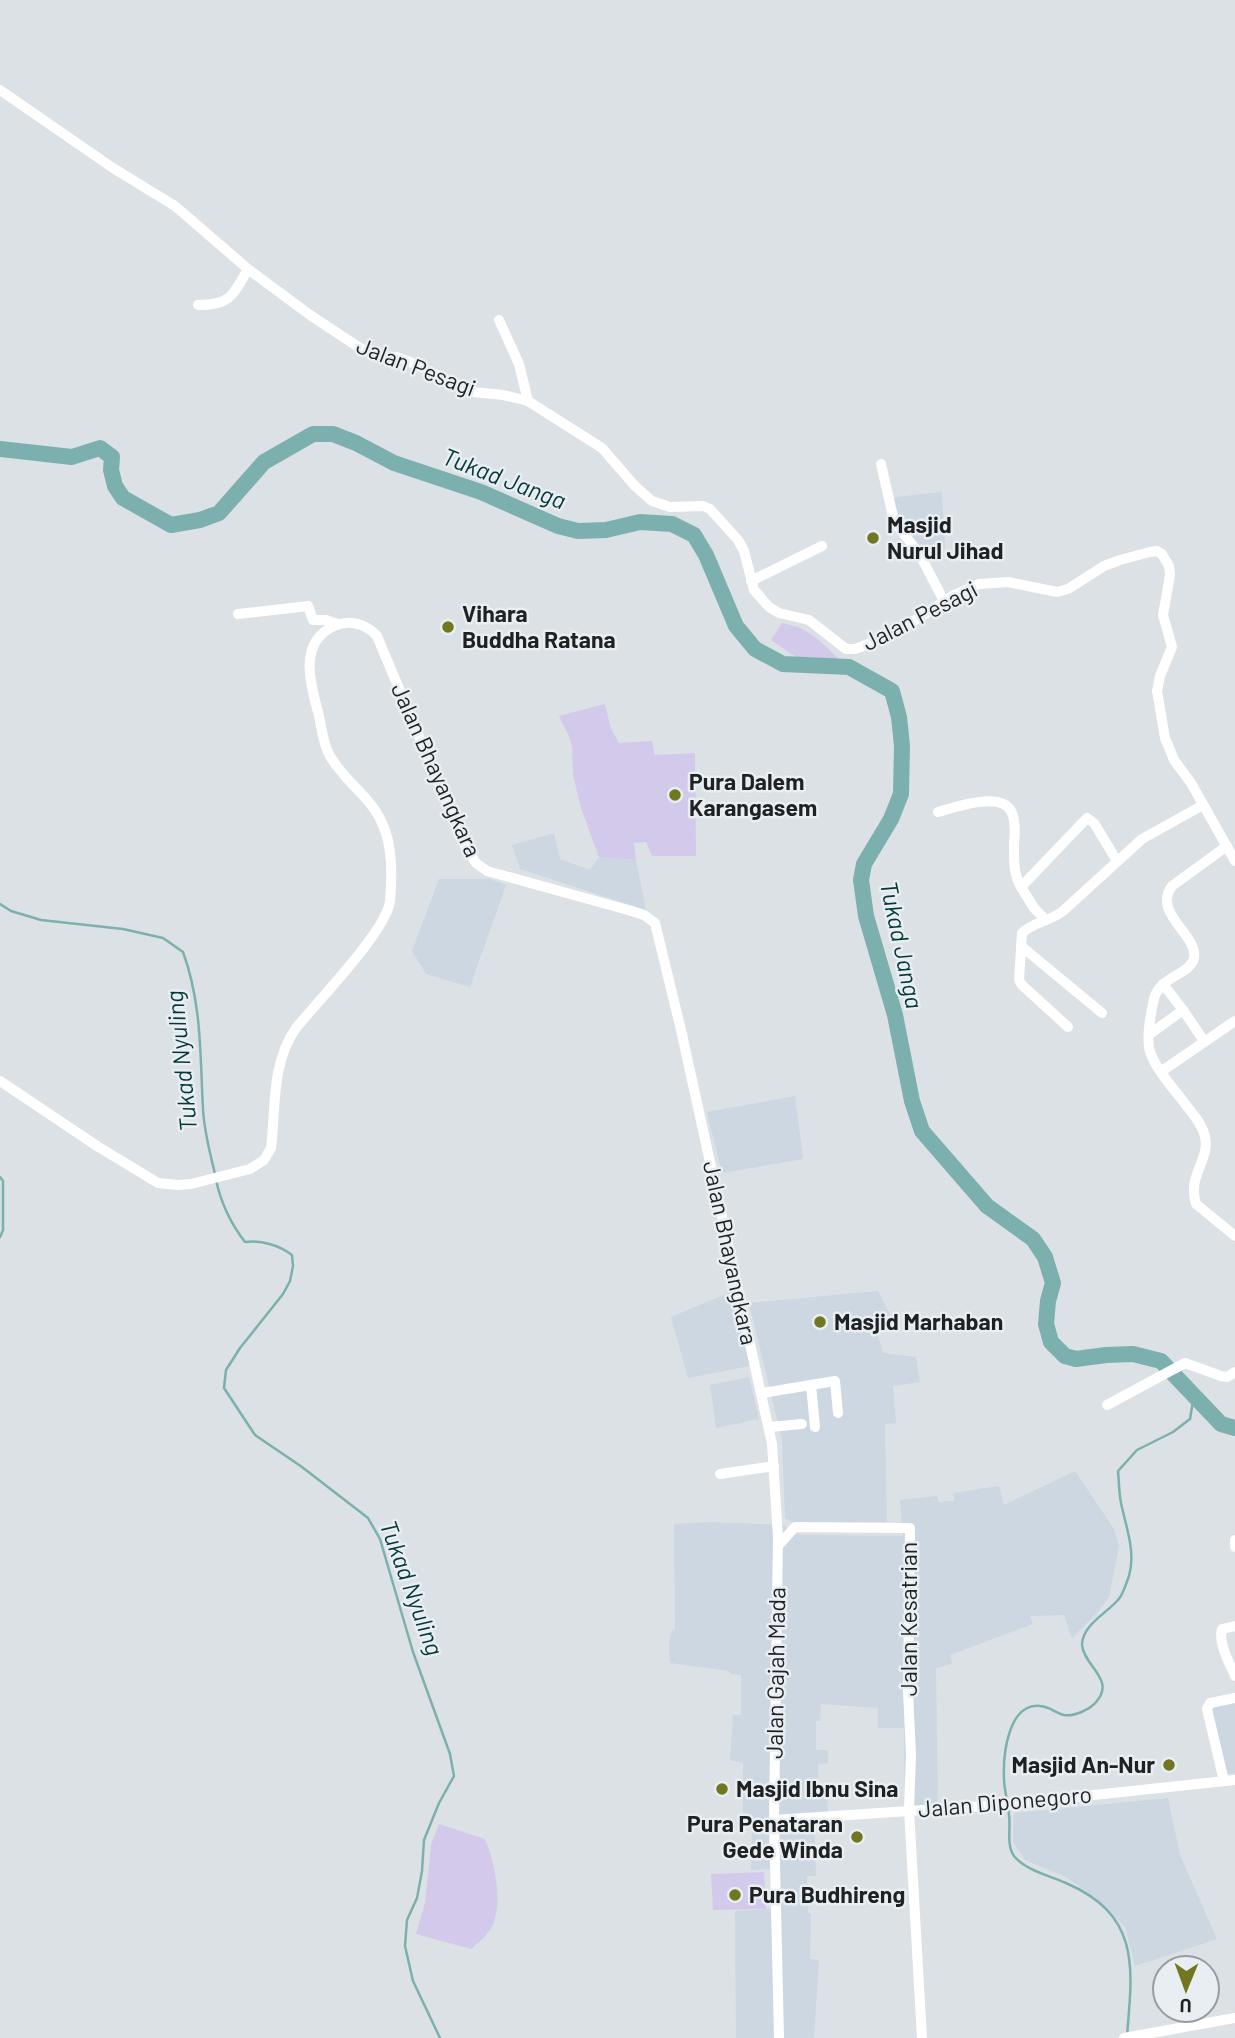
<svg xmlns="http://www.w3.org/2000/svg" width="1235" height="2038" font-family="Barlow,sans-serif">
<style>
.built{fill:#ccd7e1}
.green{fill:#d3c9eb}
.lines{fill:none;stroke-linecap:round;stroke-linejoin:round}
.stream{stroke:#7cb0ae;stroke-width:2.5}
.river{stroke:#7cb0ae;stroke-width:16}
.minor{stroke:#fff;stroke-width:10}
.poi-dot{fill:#707720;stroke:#e9eef2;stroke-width:2.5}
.labels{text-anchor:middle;stroke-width:5;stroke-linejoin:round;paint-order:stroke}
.street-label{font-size:23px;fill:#1f2123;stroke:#e9eef2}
.poi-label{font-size:23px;font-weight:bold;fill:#1f2123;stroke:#e9eef2;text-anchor:start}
.water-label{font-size:24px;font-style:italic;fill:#043837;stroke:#e9eef2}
</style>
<rect width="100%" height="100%" fill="#dce1e5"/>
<g class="built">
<polygon points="942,492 945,549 914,560 903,545 888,498"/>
<polygon points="554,833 560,859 590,870 599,857 636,860 646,910 520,869 512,845"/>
<polygon points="439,879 490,879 506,885 470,987 426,974 412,951"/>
<polygon points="795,1096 803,1159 722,1173 707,1112"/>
<polygon points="878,1291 892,1318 875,1325 883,1353 916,1357 920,1382 893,1386 896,1423 885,1424 887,1522 797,1524 785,1518 782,1440 749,1303"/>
<polygon points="731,1292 750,1366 688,1378 671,1317"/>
<polygon points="749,1377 759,1419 716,1428 710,1385"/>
<polygon points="1075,1471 1114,1529 1119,1546 1109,1597 1098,1612 1072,1638 1064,1615 1030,1616 1033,1624 950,1655 952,1664 936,1668 938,1813 905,1814 904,1728 878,1728 878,1708 821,1704 820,1721 816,1721 816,1750 828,1750 828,1763 818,1764 818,1785 827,1784 828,1818 814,1819 816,1876 807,1876 808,1913 811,1914 810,1959 819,1960 814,2038 736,2038 735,1911 772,1909 770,1869 751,1870 752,1822 743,1821 743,1763 730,1760 733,1715 741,1715 741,1675 730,1674 729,1671 670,1663 669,1644 672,1630 675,1629 674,1524 708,1522 782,1525 800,1535 903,1536 900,1500 937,1496 939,1502 954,1501 954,1493 999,1486 1004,1505"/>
<polygon points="1235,1703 1235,1773 1225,1774 1211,1710 1218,1705"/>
<polygon points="1168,1798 1180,1855 1217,1939 1135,1966 1125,1927 1096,1898 1066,1877 1025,1860 1013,1842 1014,1813"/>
</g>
<g class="green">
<path d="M 782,623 C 809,628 819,640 838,658 C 809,671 795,656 771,640 Z"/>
<polygon points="605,704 611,729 619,743 652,741 655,755 695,753 696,856 652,856 646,842 634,843 636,860 599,857 581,808 573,775 572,747 569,736 559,716"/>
<path d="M 439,1824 L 485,1839 C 495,1862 506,1913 487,1934 C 482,1940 476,1944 471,1949 L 416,1934 L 425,1903 L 431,1845 Z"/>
<polygon points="764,1872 766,1909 713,1910 711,1874"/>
</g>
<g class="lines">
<g class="stream">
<path d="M 0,904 L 11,911 L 41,920 L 123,929 L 163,938 L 183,952 C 202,1004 200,1055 203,1109 C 204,1131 210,1153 215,1174"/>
<polyline points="0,1177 3,1181 3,1230 0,1237"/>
<path d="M 216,1180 C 221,1203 231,1224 245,1242 C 261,1240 279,1245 292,1255 L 293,1266 L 290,1281 L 283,1294 L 240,1348 L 226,1370 L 224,1388 L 255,1435 L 302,1467 L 368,1518 L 380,1539 L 413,1652 L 450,1754 L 454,1776 L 439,1803 L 424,1840 L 422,1871 L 417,1898 L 407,1920 L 405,1946 L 413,1981 L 440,2038"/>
<path d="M 1127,2035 C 1133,1966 1140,1915 1066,1883 C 1050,1876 1025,1870 1014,1856 C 1006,1845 1011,1828 1009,1815 C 1008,1802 1004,1790 1004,1778 C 1003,1755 1008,1703 1040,1706 C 1048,1706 1056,1713 1064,1715 C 1074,1717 1091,1709 1097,1701 C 1115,1679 1084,1666 1082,1645 C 1082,1625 1107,1613 1118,1600 C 1123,1595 1126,1584 1129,1576 C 1136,1552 1126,1527 1121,1503 C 1119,1493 1119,1482 1118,1471 L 1137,1450 L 1173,1432 L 1190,1419 L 1194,1395"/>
</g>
<polyline class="river" points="0,449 72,457 100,448 112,457 111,470 115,486 123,498 171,525 200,520 219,513 264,462 313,434 333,434 356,443 394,463 481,492 558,526 578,531 606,530 640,522 672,524 694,535 706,555 736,626 755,649 783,664 849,667 892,691 899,717 902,746 901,794 891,819 864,864 861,880 866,916 895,1015 912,1101 922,1131 987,1206 1033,1239 1045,1257 1053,1283 1048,1301 1046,1324 1051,1342 1065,1356 1076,1359 1106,1355 1133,1354 1161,1361 1221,1424 1235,1428"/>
<g class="minor">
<polyline points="0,90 113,168 175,206 248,269 310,315 360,348 382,357 396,357 410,362 473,392 503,395 528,401 602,448 635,486 652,501 670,507 703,506 710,509 738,540 744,551 754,590 769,607 779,613 809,620 846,649 855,649 871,643 919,618 954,595 979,584 1008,582 1057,592 1068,589 1104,566 1120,560 1150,552 1157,551 1162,554 1169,566 1170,575 1163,615 1172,647 1160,676 1157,691 1165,738 1174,760 1191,783 1235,861"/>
<path d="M 198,305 C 231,305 233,295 248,269"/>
<polyline points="499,320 519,364 528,401"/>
<polyline points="881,464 894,521 920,555 944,601"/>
<polyline points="751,581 822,546"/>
<polyline points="238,614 308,606 313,620 326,620 338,624"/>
<path d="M 938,812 C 955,807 1001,791 1011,811 C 1016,820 1015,834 1014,844 C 1014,860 1013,873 1021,887 L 1087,818 L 1094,823 L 1117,861"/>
<path d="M 1227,846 L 1172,886 C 1152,914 1198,934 1194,958 C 1191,974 1159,977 1154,999 C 1151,1012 1146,1038 1150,1052 C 1157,1071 1174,1089 1186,1105 C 1193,1114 1203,1125 1205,1137 C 1210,1161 1187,1175 1196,1204 L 1235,1236"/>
<polyline points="1021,887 1034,908 1046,920"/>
<polyline points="1021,946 1102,1013"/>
<polyline points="1183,1010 1204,1041"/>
<path d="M 1068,1027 L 1022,985 L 1019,980 L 1022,933 C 1033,922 1051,921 1063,911 L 1142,839 L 1203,805"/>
<polyline points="1150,1034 1183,1010 1163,984"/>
<polyline points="1162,1071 1235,1021"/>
<path d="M 0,1081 L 97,1146 L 158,1183 L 178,1185 L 191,1184 L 250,1169 L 264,1160 L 271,1148 C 276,1107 271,1064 296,1028 C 317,1002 387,930 390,901 C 392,876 393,846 382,823 C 371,797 344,781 330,756 C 323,745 322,729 319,716 C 311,685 297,643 334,626 C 350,619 366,624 377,636 L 464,844 L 476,863 L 487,871 L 628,910 L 644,915 L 655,923 L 681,1030 L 772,1444 L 778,1537 L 774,1820 L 779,2038"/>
<polyline points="811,1385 815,1427"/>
<polyline points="762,1393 835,1381 838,1413"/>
<polyline points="1107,1405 1185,1363 1221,1376 1227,1377 1235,1372"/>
<polyline points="770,1427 802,1424"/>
<polyline points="720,1474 774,1466"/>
<polyline points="1235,1540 1235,1547"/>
<polyline points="778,1546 795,1527 910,1528 908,1691 911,1755 909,1810 922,2038"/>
<path d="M 1235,1626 L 1222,1629 C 1218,1643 1229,1662 1235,1676"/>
<polyline points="1224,1781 1207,1709 1210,1703 1235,1698"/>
<polyline points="774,1820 999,1805 1235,1780"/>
<polyline points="1124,2038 1235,2018"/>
</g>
</g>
<g class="poi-dot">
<circle cx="873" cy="538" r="7"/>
<circle cx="448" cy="627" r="7"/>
<circle cx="675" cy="795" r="7"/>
<circle cx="820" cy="1322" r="7"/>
<circle cx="1169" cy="1765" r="7"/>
<circle cx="722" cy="1789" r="7"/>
<circle cx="857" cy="1837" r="7"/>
<circle cx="735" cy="1895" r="7"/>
</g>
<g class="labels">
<g class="street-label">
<text transform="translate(416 367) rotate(21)" y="8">Jalan Pesagi</text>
<text transform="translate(920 616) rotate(-27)" y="8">Jalan Pesagi</text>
<text transform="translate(436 770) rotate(66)" y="8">Jalan Bhayangkara</text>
<text transform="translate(730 1253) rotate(78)" y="8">Jalan Bhayangkara</text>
<text transform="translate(909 1619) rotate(-90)" y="8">Jalan Kesatrian</text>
<text transform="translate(776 1673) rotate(-89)" y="8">Jalan Gajah Mada</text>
<text transform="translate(1005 1802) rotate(-5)" y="8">Jalan Diponegoro</text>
</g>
<g class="poi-label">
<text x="887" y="533">Masjid<tspan x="887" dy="26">Nurul Jihad</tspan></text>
<text x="462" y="622">Vihara<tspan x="462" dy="26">Buddha Ratana</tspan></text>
<text x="689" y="790">Pura Dalem<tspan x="689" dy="26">Karangasem</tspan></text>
<text x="834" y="1330">Masjid Marhaban</text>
<text x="1155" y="1773" text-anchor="end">Masjid An-Nur</text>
<text x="736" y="1797">Masjid Ibnu Sina</text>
<text x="843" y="1832" text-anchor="end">Pura Penataran<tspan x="843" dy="26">Gede Winda</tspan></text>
<text x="749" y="1903">Pura Budhireng</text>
</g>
<g class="water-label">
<text transform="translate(504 479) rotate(21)" y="8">Tukad Janga</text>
<text transform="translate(901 945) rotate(78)" y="8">Tukad Janga</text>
<text transform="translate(182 1061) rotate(-96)" y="8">Tukad Nyuling</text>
<text transform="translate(411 1588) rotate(70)" y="8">Tukad Nyuling</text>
</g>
</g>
<g transform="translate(1186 1989) rotate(181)"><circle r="33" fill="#e9eef2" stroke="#989c9f" stroke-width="2"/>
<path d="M0-5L12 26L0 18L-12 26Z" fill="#707720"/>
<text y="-10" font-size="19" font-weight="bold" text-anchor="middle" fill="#1f2123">U</text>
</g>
</svg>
